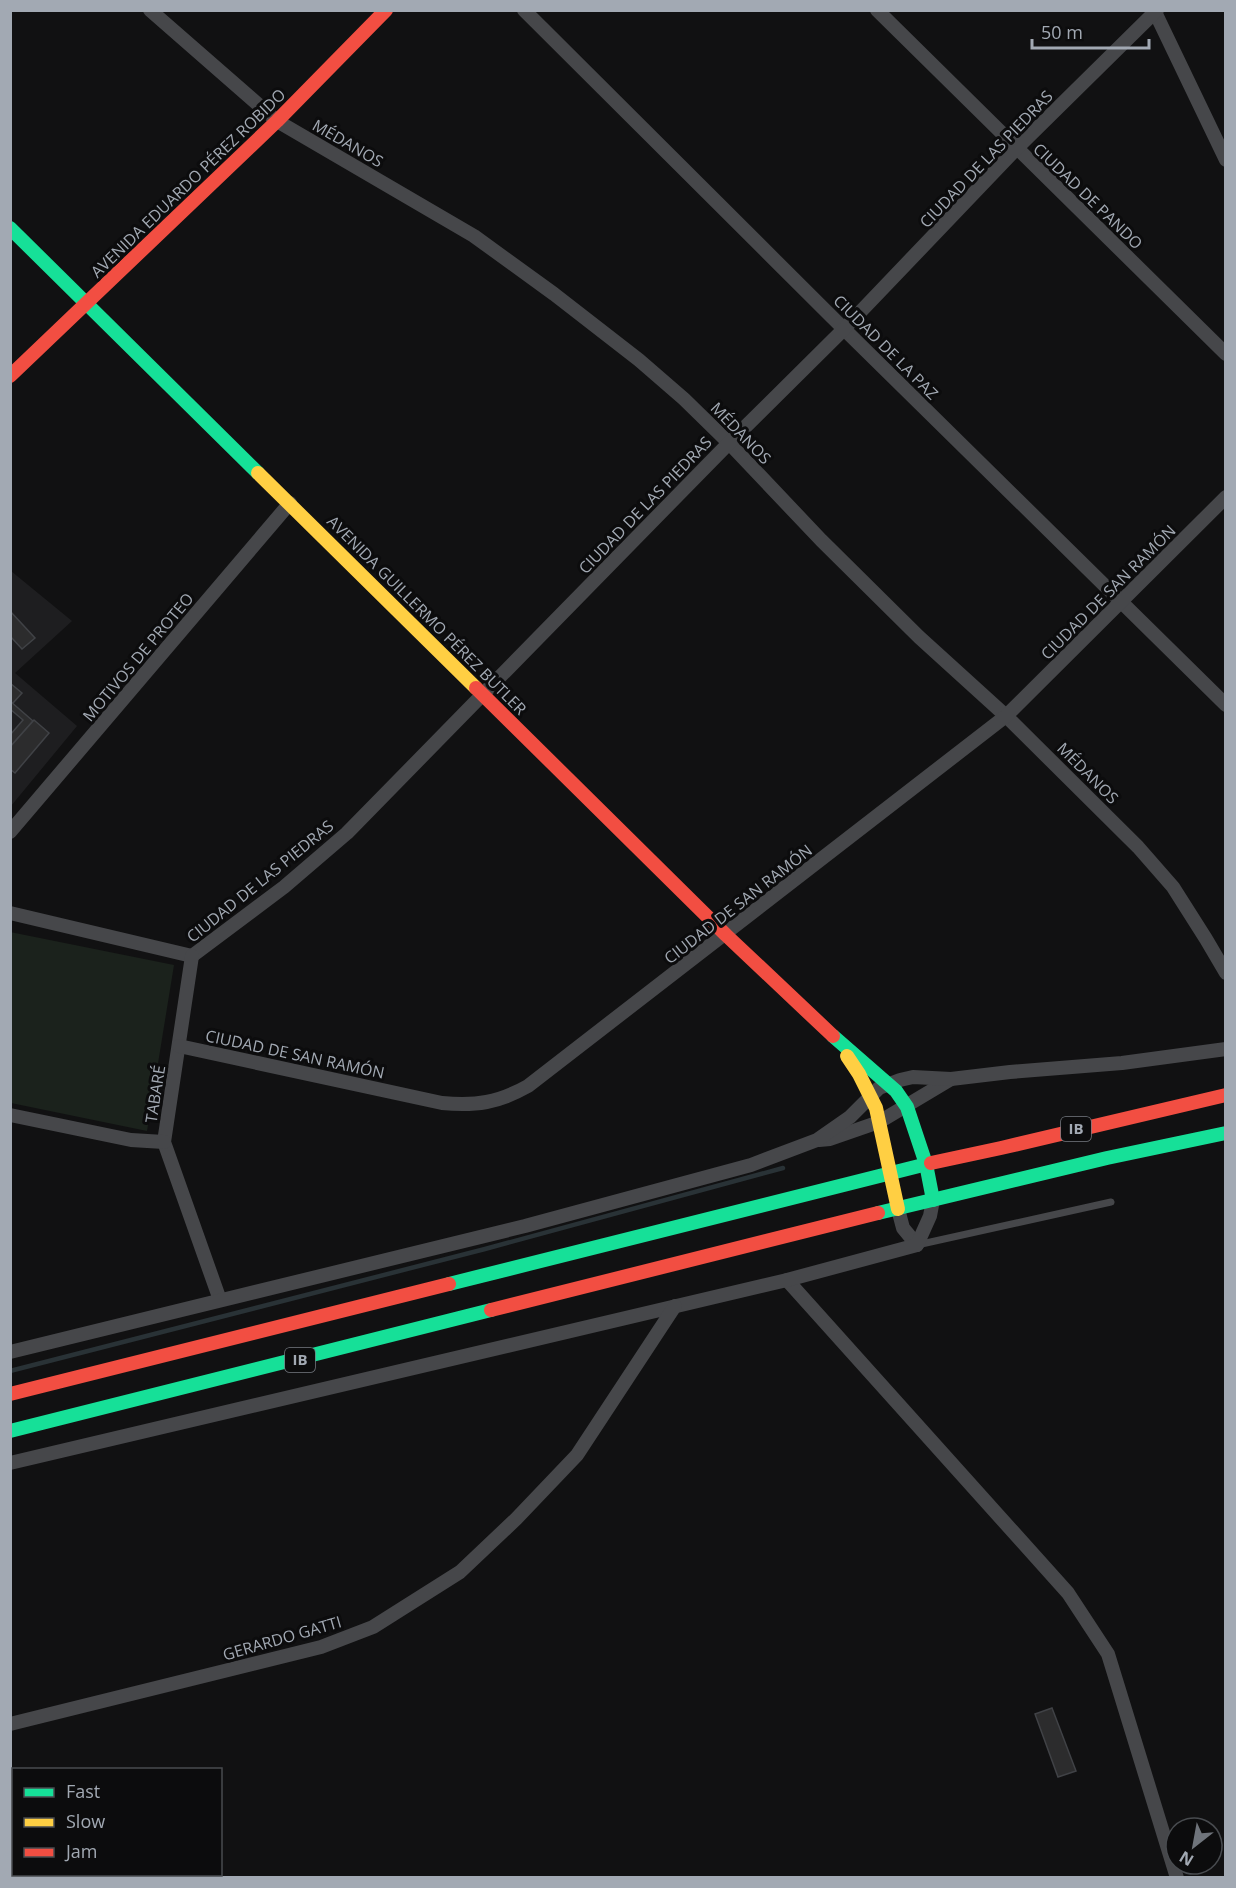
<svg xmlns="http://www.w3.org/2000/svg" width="1236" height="1888" font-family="'Open Sans',sans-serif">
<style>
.built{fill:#1e1e20}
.green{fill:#1b221c}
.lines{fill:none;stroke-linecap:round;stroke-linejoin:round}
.stream{stroke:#293236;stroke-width:4.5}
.building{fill:#2c2c2d;stroke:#404246;stroke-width:1.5}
.lane{stroke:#46474a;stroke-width:7}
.street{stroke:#46474a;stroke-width:14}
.fast{stroke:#16e098;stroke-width:14}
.slow{stroke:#ffcf43;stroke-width:14}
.jam{stroke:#f24e42;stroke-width:14}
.labels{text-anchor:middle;stroke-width:6;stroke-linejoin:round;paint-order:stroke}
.shield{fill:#0c0c0d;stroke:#757a81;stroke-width:1.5}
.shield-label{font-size:15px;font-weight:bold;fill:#a2a9b3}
.street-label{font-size:16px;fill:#a2a9b3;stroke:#0c0c0d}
</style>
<rect width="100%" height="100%" fill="#111112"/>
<polygon class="built" points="11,571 72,621 15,673 77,726 11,806"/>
<polygon class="green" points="10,932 174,965 147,1131 11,1103"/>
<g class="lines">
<polyline class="stream" points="10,1371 485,1249 783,1168"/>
</g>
<g class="building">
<polygon points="10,611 35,638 22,649 10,636"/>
<polygon points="10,683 22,693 13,703 10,701"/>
<polygon points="10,701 33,721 10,747 10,735 23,720 10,709"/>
<polygon points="34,720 49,733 15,773 10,769 10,747"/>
<polygon points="1052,1708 1076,1771 1058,1777 1035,1714"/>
</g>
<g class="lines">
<polyline class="lane" points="917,1245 1111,1202"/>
<g class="street">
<polyline points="150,10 277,121 474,236 554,294 639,360 684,399 729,443 821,540 919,637 1006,716 1138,847 1173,887 1206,939 1226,973"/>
<polyline points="524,10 844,329 1226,705"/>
<polyline points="877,10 1226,354"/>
<polyline points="1154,10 1226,160"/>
<polyline points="10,832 290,503"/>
<polyline points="10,913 192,956"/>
<polyline points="192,956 284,887 347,833 729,443 844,329 1016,149 1157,10"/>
<polyline points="192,956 164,1142 220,1300"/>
<path d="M 179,1046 L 442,1103 C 476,1106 498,1103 528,1086 L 1006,716 L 1226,497"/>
<polyline points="10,1115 131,1140 164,1142"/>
<polyline points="819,1140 830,1139 879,1122 951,1079"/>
<polyline points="898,1209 903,1228 917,1245"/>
<polyline points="787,1280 1068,1593 1108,1654 1177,1878"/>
<polyline points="10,1352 525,1226 751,1165 817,1140 850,1117 879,1088 900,1080 913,1077 951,1079 1010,1072 1122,1063 1226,1049"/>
<polyline points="10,1463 787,1280 917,1245 930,1216 933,1200"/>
<polyline points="10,1724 321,1647 373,1627 460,1572 516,1519 577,1455 675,1306"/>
</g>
<g class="fast">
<polyline points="10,228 258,473"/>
<polyline points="833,1036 896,1091 907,1107 926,1164 933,1200"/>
<polyline points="878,1213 1107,1158 1226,1133"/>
<polyline points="449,1284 931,1163"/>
<polyline points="10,1431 491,1310"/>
</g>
<g class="slow">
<polyline points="258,473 476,688"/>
<polyline points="847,1056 859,1074 876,1108 898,1209"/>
</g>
<g class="jam">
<polyline points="10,376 277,121 386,10"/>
<polyline points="476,688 726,935 833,1036"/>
<polyline points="931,1163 1001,1148 1226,1095"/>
<polyline points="491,1310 878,1213"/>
<polyline points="10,1394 449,1284"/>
</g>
</g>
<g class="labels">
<g class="shield">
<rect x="1061" y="1117" width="30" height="24" rx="4.5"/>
<rect x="285" y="1348" width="30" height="24" rx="4.5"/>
</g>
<g class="shield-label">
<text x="1076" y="1134">IB</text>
<text x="300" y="1365">IB</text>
</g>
<g class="street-label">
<text transform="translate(348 143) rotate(30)" y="6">MÉDANOS</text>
<text transform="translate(986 159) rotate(-46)" y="6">CIUDAD DE LAS PIEDRAS</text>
<text transform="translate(188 183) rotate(-44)" y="6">AVENIDA EDUARDO PÉREZ ROBIDO</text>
<text transform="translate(1088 196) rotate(44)" y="6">CIUDAD DE PANDO</text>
<text transform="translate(886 347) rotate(45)" y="6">CIUDAD DE LA PAZ</text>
<text transform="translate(741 433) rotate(46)" y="6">MÉDANOS</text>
<text transform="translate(645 505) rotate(-46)" y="6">CIUDAD DE LAS PIEDRAS</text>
<text transform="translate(1108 592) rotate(-45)" y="6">CIUDAD DE SAN RAMÓN</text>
<text transform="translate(427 615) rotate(45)" y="6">AVENIDA GUILLERMO PÉREZ BUTLER</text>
<text transform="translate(138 657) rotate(-50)" y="6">MOTIVOS DE PROTEO</text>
<text transform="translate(1088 773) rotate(45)" y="6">MÉDANOS</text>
<text transform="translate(260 881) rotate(-39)" y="6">CIUDAD DE LAS PIEDRAS</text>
<text transform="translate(738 904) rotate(-38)" y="6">CIUDAD DE SAN RAMÓN</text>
<text transform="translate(295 1054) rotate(12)" y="6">CIUDAD DE SAN RAMÓN</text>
<text transform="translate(155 1094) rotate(-81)" y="6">TABARÉ</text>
<text transform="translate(282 1638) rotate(-16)" y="6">GERARDO GATTI</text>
</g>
</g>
<rect width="1236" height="1888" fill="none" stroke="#a2a9b3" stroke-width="24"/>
<rect x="12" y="1768" width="210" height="108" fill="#0c0c0d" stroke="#484b4f" stroke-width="1.5"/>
<rect x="24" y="1788" width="30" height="9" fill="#16e098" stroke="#484b4f" stroke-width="1.5"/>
<text x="66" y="1798" font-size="18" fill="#a2a9b3">Fast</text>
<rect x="24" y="1818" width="30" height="9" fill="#ffcf43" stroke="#484b4f" stroke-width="1.5"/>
<text x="66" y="1828" font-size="18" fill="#a2a9b3">Slow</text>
<rect x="24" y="1848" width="30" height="9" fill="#f24e42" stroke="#484b4f" stroke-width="1.5"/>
<text x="66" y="1858" font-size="18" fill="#a2a9b3">Jam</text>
<g transform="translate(1194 1846) rotate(211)"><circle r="28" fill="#0c0c0d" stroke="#484b4f" stroke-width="1.5"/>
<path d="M0-4.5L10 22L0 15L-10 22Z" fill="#6f747b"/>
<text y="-9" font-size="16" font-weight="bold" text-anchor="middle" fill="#a2a9b3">N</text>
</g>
<path d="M1032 39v9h117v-9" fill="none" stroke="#a2a9b3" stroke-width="3"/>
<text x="1041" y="39" font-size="18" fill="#a2a9b3" stroke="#0c0c0d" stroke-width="4.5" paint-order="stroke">50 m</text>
</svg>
